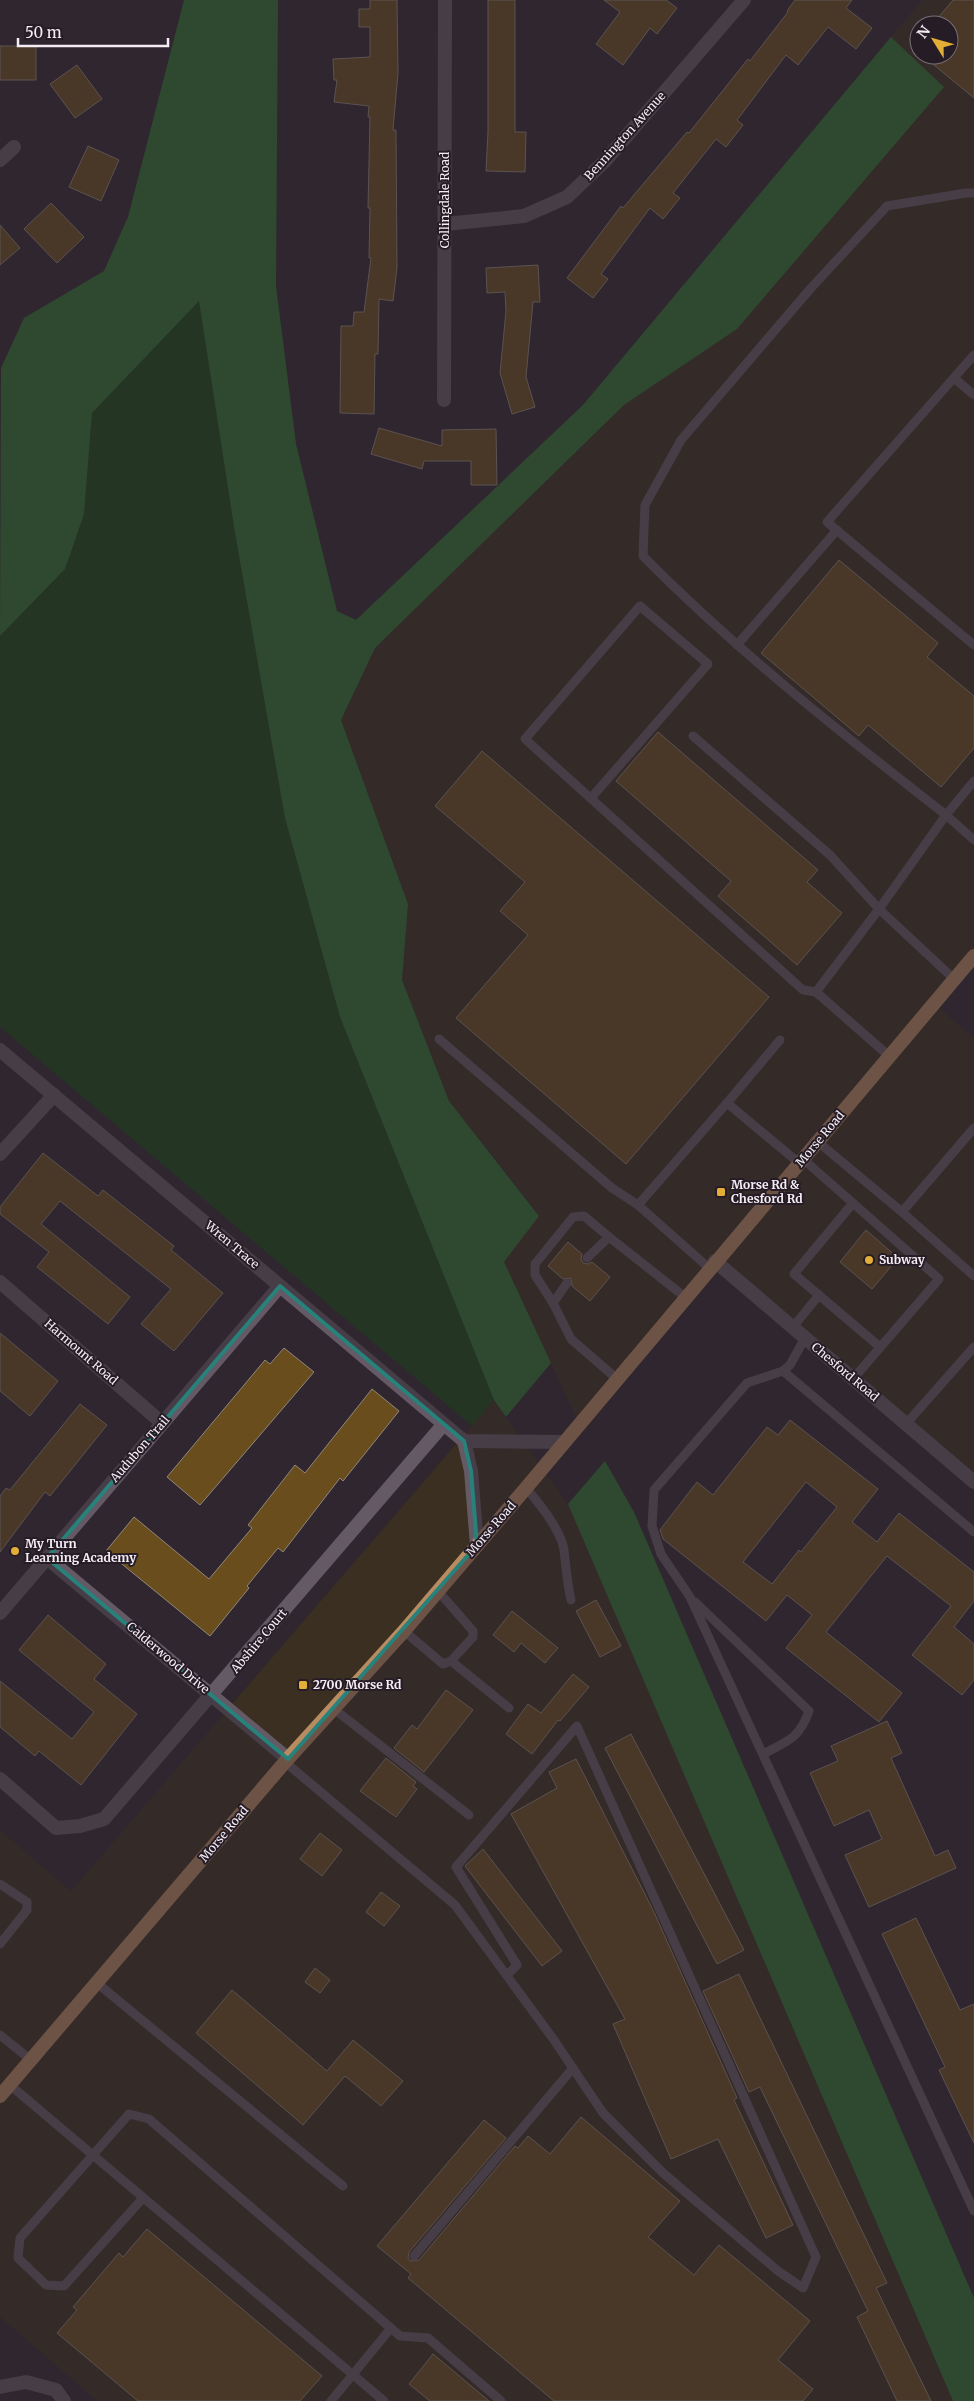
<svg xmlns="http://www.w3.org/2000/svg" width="974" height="2401" font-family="Merriweather,serif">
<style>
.commercial{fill:#3a2f20;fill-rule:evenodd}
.green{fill:#174718}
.forest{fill:#2e732f}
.building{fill:#694d1d;stroke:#90887a;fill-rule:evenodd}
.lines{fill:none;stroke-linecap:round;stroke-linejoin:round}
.service{stroke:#645964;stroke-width:9}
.minor{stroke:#645964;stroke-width:14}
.primary{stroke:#b88b61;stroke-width:14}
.marked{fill:none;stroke:#26827b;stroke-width:4;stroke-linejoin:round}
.poi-dot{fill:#e3ae35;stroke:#261c26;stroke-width:2}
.labels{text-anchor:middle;stroke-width:4;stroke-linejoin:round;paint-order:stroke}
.street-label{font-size:12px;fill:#f4edf4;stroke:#261c26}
.poi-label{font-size:12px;font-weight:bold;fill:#f4edf4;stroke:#261c26;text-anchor:start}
</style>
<rect width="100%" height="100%" fill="#302630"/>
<g class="commercial">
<path d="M 922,0 L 974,0 L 974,952 L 932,1001 L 974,1038 L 974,1484 L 712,1262 L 578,1422 L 504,1262 L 539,1215 L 449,1101 L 402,980 L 408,904 L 341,720 L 375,648 L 624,405 L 737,329 L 943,87 L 891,37 ZM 919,25 L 949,25 L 949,55 L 919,55 Z"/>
<polygon points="494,1400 568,1504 953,2401 97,2401 0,2317 0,1830 71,1891"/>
</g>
<polygon class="green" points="199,300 235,533 285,818 340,1017 494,1400 472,1426 0,1027 0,636 65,569 84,513 92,413"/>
<g class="forest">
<polygon points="184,0 278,0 276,286 296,444 337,611 356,620 583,405 891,37 944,87 737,329 624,405 375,648 341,720 408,904 402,980 449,1101 539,1216 504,1262 551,1363 506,1417 494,1400 340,1017 285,818 235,533 199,301 92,413 84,514 65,569 0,636 1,368 24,318 104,271 128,217"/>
<polygon points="605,1461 634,1512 974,2298 974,2401 953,2401 568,1504"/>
</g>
<g class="building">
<polygon points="370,0 397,0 398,73 393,130 396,130 397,268 393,301 379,299 378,354 375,354 374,414 340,413 341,326 353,326 354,312 364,312 371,258 369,258 370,208 368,208 370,117 368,117 369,106 334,102 337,80 334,80 333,59 370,57 370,27 359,27 359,9 370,9"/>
<polygon points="488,0 515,0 515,132 526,132 525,172 486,171 488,132"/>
<polygon points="604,0 666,0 677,8 657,34 650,28 623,65 596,44 620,12"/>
<polygon points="795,0 852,0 846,8 872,28 856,49 828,27 798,65 786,55 737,120 743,125 726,147 716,139 673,193 680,198 663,219 650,208 601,274 608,279 593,298 567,278 621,206 623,208 687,132 689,133 748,59 750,61 788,12 787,11"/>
<polygon points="953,0 974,0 974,98 922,55 949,55 949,25 932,25"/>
<rect x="0" y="46" width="36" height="34"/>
<polygon points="77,65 102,99 75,118 50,84"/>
<polygon points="88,146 119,160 101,201 69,187"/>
<polygon points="51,203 84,237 57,263 24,229"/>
<polygon points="0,225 20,248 0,265"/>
<polygon points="538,265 540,302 533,302 526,377 535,407 512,414 500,373 506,311 505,292 487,293 486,268"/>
<polygon points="379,428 442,446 442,430 496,429 497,485 471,485 471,461 424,461 422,469 371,454"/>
<polygon points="839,560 938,643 927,657 974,696 974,748 941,787 868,725 859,736 761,653"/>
<polygon points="658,732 818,870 807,882 842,913 797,965 718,896 731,881 616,781"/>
<polygon points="482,751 769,997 626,1164 456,1018 528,935 500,911 525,882 435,806"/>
<polygon points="43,1153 98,1196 103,1190 174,1246 171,1250 223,1293 174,1351 141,1324 171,1289 60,1201 41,1224 130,1297 108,1324 37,1267 49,1252 0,1214 0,1207"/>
<polygon points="866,1230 898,1258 872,1289 840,1262"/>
<polygon points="568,1242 582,1254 581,1259 583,1263 588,1264 592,1262 610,1277 590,1301 572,1286 571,1278 563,1279 548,1266"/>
<polygon points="0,1333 58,1381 30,1416 0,1391"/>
<polygon points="284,1348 314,1372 200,1505 167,1477 265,1360 270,1364"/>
<polygon points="372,1389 399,1411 343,1481 340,1478 283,1552 278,1548 247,1586 249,1588 210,1636 106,1551 134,1517 209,1579 252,1528 248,1525 295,1465 305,1473"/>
<polygon points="80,1404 107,1425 50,1496 45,1492 0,1552 0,1496 6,1488 10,1490"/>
<path d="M 790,1420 L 878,1489 L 852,1522 L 877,1542 L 899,1513 L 974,1572 L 974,1601 L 954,1627 L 974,1644 L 974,1680 L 962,1695 L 912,1655 L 951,1606 L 887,1556 L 826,1632 L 902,1693 L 879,1722 L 786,1648 L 812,1615 L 787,1595 L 766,1621 L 663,1539 L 660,1530 L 697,1482 L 713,1495 L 767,1427 L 778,1435 ZM 806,1482 L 837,1507 L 801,1552 L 799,1550 L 772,1584 L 743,1562 Z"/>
<polygon points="596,1600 621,1646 600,1657 576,1611"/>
<polygon points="512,1611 558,1648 545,1663 521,1643 514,1652 493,1635"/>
<polygon points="48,1615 106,1664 94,1679 137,1714 81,1785 39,1751 35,1756 0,1727 0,1681 72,1739 94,1712 19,1650"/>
<polygon points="573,1674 589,1687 560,1721 558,1720 532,1754 506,1734 528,1704 541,1713"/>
<polygon points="446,1690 473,1710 424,1772 394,1748 412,1725 417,1729"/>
<polygon points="887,1721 902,1753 891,1758 935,1856 948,1850 956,1868 869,1907 845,1855 882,1839 869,1810 834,1826 810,1773 838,1761 831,1746"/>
<polygon points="631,1734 744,1950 717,1964 605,1748"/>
<polygon points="386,1758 416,1782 413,1786 417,1789 396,1817 360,1791"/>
<polygon points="576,1759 653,1910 737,2098 734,2100 793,2225 766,2238 718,2139 671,2159 613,2024 625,2019 511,1814 557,1788 549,1772"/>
<polygon points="320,1833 342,1850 322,1876 300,1859"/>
<polygon points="483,1849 562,1951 542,1966 465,1866"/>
<polygon points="381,1892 400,1906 384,1926 366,1912"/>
<polygon points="916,1918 960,2010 974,2004 974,2143 939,2070 945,2067 882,1934"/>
<polygon points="315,1968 330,1980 320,1993 305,1982"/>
<polygon points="739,1974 887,2283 876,2288 931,2401 897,2401 857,2317 868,2311 760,2087 749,2092 703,1991"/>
<polygon points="232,1990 327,2071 353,2040 403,2081 381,2106 345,2076 303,2125 196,2033"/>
<polygon points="581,2117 680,2201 648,2237 694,2275 719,2245 810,2321 778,2360 813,2389 803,2401 554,2401 408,2278 411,2274 377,2246 484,2120 506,2138 409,2252 408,2258 410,2261 419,2260 515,2146 518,2148 528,2136 550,2154"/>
<polygon points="147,2229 322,2376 300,2401 138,2401 57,2333 77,2310 73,2307 119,2253 123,2257"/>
<polygon points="433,2354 489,2401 430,2401 409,2384"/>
</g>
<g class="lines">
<g class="service">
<polyline points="974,355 827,522 974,645"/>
<polyline points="954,378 974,395"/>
<polyline points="737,645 837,530"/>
<polyline points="693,736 830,855 879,909 816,992 889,1056"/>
<polyline points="974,781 946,815 974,840"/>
<polyline points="591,798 708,664 640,606 525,739 803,990 816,992"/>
<path d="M 954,979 L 879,909 L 946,815 C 841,733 737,651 643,556 L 645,505 L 681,440 L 811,288 L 887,206 L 966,193 L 974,193"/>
<polyline points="439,1039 612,1188 638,1205"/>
<polyline points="780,1040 727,1103 799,1163"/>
<polyline points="818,1142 902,1212 974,1128"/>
<polyline points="803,1159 939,1279 853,1379"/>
<polyline points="853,1203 794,1274 880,1347"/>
<polyline points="902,1212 974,1276"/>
<polyline points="587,1258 609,1237 685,1297"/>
<polyline points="709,1268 638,1205 727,1103"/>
<polyline points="567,1283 553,1303 571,1339 617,1379"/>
<polyline points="553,1303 535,1275 535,1264 573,1217 584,1216 609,1237"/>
<polyline points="793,1327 819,1295"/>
<polyline points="805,1338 790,1365 783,1371 747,1383 654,1490 652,1526 661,1554 690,1597 974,2211"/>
<polyline points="783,1371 974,1532"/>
<polyline points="906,1424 974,1347"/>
<path d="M 526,1488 C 539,1503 561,1531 564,1550 C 566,1567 567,1583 571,1600"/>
<path d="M 695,1602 L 809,1711 C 799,1739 788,1741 763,1754"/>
<polyline points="404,1631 443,1664 451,1661 473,1637 473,1631 438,1591"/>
<polyline points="451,1661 509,1708"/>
<polyline points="334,1709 469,1815"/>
<polyline points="285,1762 455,1905 554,2040 603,2113 663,2173 778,2271 803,2288 816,2257 577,1726 456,1867 517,1965 507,1975"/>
<polyline points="0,1884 27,1902 27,1910 0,1944"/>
<polyline points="97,1983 343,2186"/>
<polyline points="0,2035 31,2060"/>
<polyline points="10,2085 384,2401"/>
<polyline points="143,2198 64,2286 46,2285 18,2258 20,2238 129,2114 149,2119 400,2336 428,2338 501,2401"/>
<polyline points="414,2256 573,2068"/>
<polyline points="331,2401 391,2328"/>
</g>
<g class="minor">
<polyline points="0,160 14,147"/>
<polyline points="445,224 524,216 567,197 605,161 744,0"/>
<polyline points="444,400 445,0"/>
<polyline points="0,1050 464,1441 564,1442"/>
<polyline points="0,1154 54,1095"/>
<polyline points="715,1261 974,1482"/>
<polyline points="0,1282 162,1423"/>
<polyline points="464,1441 471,1471 477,1545"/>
<polyline points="47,1558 288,1759"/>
<polyline points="0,1613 280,1286"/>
<polyline points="0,1779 56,1828 80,1826 104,1819 443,1425"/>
<polyline points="0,2387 26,2382 56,2390 64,2401"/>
</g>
<polyline class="primary" points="0,2096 285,1762 404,1631 526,1488 974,956"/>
</g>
<path d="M0 0H974V2401H0ZM 280,1286 L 464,1441 L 471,1471 L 477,1545 L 288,1759 L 47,1558 Z" fill="#302630" fill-opacity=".55" fill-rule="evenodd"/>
<path class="marked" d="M 280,1286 L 464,1441 L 471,1471 L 477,1545 L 288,1759 L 47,1558 Z"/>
<g class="poi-dot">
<rect x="716" y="1187" width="10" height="10" rx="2.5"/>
<circle cx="869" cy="1260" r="5"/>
<circle cx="15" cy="1551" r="5"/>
<rect x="298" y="1680" width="10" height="10" rx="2.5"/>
</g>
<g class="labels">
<g class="street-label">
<text transform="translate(625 136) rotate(-48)" y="4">Bennington Avenue</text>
<text transform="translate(445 200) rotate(-90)" y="4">Collingdale Road</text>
<text transform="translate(820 1139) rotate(-50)" y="4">Morse Road</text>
<text transform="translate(232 1245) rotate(40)" y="4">Wren Trace</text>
<text transform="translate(81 1352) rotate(41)" y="4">Harmount Road</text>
<text transform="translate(845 1372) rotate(40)" y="4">Chesford Road</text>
<text transform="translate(140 1449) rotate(-49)" y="4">Audubon Trail</text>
<text transform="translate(491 1529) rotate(-49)" y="4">Morse Road</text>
<text transform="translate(259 1641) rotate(-50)" y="4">Abshire Court</text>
<text transform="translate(168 1658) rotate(40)" y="4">Calderwood Drive</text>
<text transform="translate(224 1834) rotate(-50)" y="4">Morse Road</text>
</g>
<g class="poi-label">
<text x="731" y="1189">Morse Rd &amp;<tspan x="731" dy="14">Chesford Rd</tspan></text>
<text x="879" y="1264">Subway</text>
<text x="25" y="1548">My Turn<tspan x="25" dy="14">Learning Academy</tspan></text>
<text x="313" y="1689">2700 Morse Rd</text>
</g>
</g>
<g transform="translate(934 40) rotate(307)"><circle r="24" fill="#261c26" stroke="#787078"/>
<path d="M0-4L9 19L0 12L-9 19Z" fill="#e3ae35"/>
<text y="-8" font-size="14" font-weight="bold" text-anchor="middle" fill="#f4edf4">N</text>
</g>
<path d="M18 38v8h150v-8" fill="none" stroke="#f4edf4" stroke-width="2.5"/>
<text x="25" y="38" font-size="15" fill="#f4edf4" stroke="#261c26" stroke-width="4" paint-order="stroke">50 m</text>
</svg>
